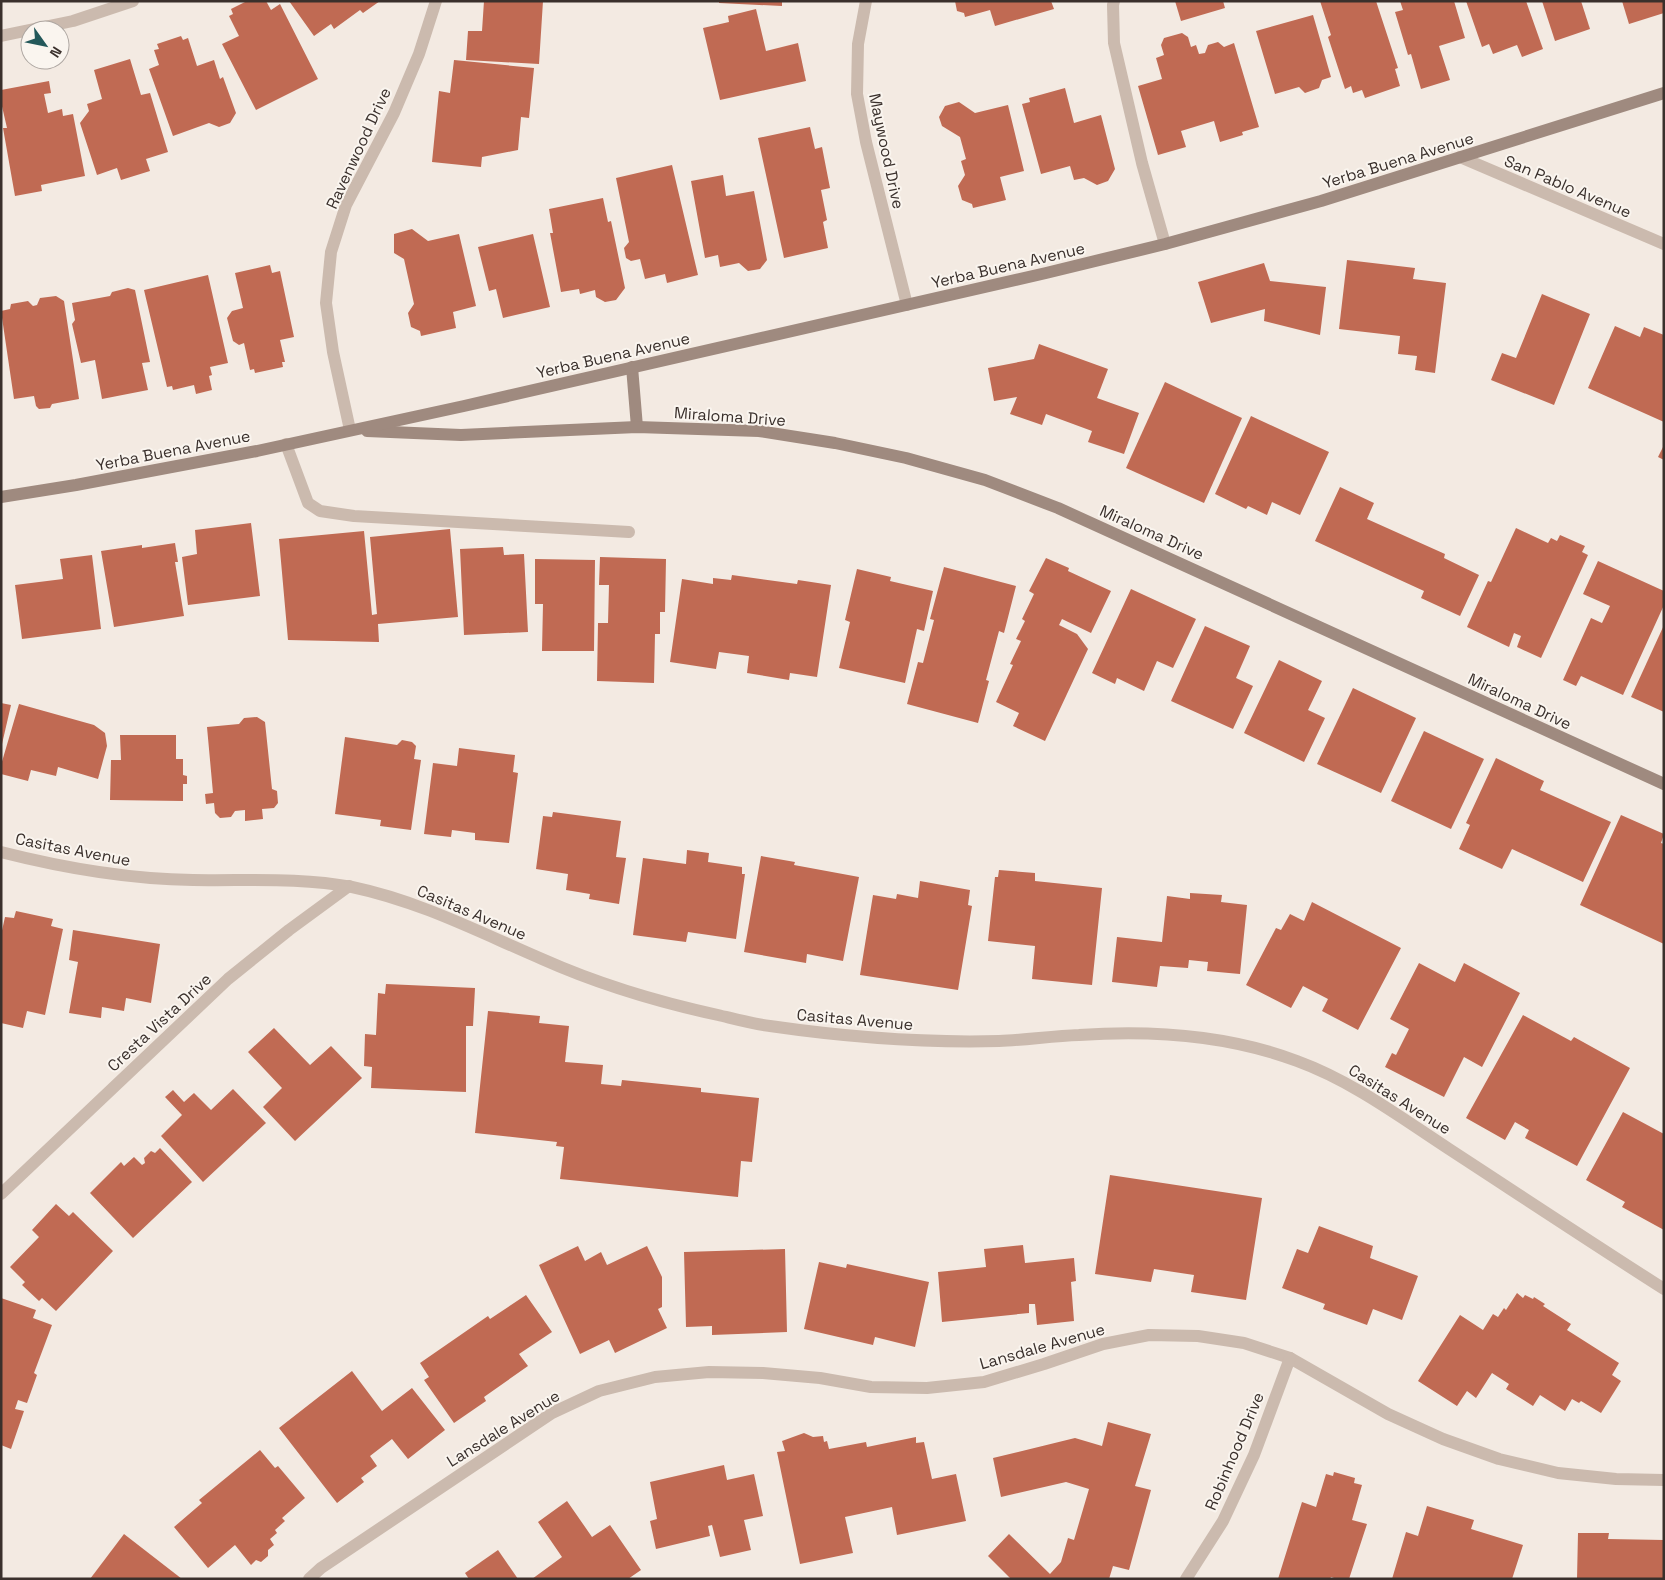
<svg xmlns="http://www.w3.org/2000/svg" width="1665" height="1580" font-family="'Space Grotesk',sans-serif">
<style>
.building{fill:#c06a53}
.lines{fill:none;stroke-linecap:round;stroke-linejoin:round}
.lane{stroke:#cbbaae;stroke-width:12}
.street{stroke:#cbbaae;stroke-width:12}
.secondary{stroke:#9f8a7f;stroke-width:12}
.labels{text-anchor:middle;stroke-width:4;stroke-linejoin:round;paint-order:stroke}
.street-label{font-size:16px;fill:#3a302c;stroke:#faf5ef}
</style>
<rect width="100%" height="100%" fill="#f3eae2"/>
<g class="building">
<polygon points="247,1 266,1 271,10 280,4 318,79 256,110 222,44 239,36 229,16 233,14 231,9"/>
<polygon points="289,1 380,1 363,13 360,10 334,29 331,24 314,36"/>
<polygon points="484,1 543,1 539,64 466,60 468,31 482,31"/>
<polygon points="719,1 782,1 782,6 719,3"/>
<polygon points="955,1 1051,1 1054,9 995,26 990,10 965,17 964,13 957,11"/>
<polygon points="1175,1 1223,1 1225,8 1181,21"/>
<polygon points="1320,1 1376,1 1398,68 1395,69 1400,86 1365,98 1362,90 1353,93 1351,86 1345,89 1328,37 1331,35"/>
<polygon points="1400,1 1454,1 1465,38 1439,46 1450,80 1421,89 1411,54 1408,55 1395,12 1403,10"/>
<polygon points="1466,1 1526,1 1543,49 1522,57 1517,45 1493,54 1489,44 1482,47"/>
<polygon points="1542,1 1581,1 1590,29 1555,41"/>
<polygon points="1622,1 1664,1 1664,13 1629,24"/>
<polygon points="756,9 766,51 798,43 806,81 720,100 703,28 729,22 728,16"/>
<polygon points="1313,15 1331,77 1322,80 1319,88 1305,93 1299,87 1275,94 1256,31"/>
<polygon points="1182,33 1188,37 1191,47 1196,45 1199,54 1205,53 1208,45 1218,42 1224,47 1234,43 1259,127 1242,132 1243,135 1220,142 1214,121 1181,131 1186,147 1158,155 1138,86 1162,79 1156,58 1164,55 1161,45 1164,38"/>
<polygon points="181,36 183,40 188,38 197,66 214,60 220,79 223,77 236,113 230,123 219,127 209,123 173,136 149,69 159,65 154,50 159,49 157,44"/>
<polygon points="130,59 141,95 150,93 168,152 146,159 150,171 121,180 117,168 97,175 80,123 89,111 87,104 102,99 94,70"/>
<polygon points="454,60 534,68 529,118 521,117 518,150 482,157 481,167 432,162 439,91 450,93"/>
<polygon points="49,81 51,93 44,94 48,113 62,109 63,116 73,114 85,176 41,185 42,191 15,196 3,128 7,128 1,102 1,90"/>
<polygon points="1065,88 1074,123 1101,115 1115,169 1108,181 1097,185 1084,178 1074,180 1070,166 1041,174 1022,104 1030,102 1029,98"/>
<polygon points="959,102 975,113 1008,105 1024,171 1000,177 1006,200 973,208 972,204 962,200 958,186 965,175 961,161 966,159 960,137 942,126 939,117 945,106"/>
<polygon points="810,127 815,149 822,147 830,188 821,190 827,220 823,222 828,248 784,258 758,138"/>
<polygon points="672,165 698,275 667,283 665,274 645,279 640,259 631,261 626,258 624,248 629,242 616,178"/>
<polygon points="723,175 726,196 754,191 767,260 760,269 748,271 739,263 720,267 718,255 705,258 691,181"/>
<polygon points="603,198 608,222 611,221 625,288 616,300 605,302 596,297 595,290 580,294 579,289 561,292 550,233 553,233 549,209"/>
<polygon points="412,229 428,241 459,234 476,306 453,312 456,328 421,336 420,331 411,327 408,313 414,304 404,259 394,253 394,234"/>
<polygon points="533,234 550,307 503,318 496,289 489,291 478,247"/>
<polygon points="1347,260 1415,268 1413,279 1446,283 1435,373 1415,370 1417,356 1398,354 1400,336 1339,329"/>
<polygon points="1264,263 1270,281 1326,287 1320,335 1264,321 1265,309 1211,323 1198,282"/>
<polygon points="270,265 272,273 280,271 294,337 280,340 285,362 282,362 283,367 255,373 254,369 250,370 244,343 239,345 233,341 227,318 232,311 243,308 235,273"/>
<polygon points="208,275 228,363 210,367 212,375 209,376 212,390 196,394 194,385 173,390 172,386 167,387 144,290"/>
<polygon points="128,288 135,290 150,362 142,363 148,390 102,399 95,360 81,363 72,324 75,320 72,303 110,296 112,292"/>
<polygon points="1542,294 1590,314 1554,405 1491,380 1502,353 1516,358"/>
<polygon points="56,296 64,301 79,399 52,404 50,408 39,409 36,406 34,396 14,399 1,311 10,309 11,304 28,301 33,306 37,305 40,298"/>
<polygon points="1615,326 1640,337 1644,327 1664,335 1664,422 1588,388"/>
<polygon points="1039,344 1108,369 1097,398 1139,413 1124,454 1088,442 1092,431 1046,414 1042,425 1010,414 1017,397 994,401 988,368 1034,359"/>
<polygon points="1165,382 1242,418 1204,503 1126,468"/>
<polygon points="1251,416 1329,452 1300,515 1272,502 1267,515 1248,506 1246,509 1215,494"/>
<polygon points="1664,445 1664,460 1658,457"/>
<polygon points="1340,487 1374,503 1367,519 1445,554 1444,558 1479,575 1460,616 1421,598 1424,591 1315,541"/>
<polygon points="251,523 260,596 188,605 182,557 197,554 195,530"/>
<polygon points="1516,528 1548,543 1551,538 1557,541 1560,535 1585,546 1582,552 1588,555 1541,658 1517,647 1521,636 1514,633 1509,647 1467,627 1488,581 1491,582"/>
<polygon points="450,529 458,617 378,624 379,642 288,640 279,539 364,531 372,615 377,614 370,537"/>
<polygon points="175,543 178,562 175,562 184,616 114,627 101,551 142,545 142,548"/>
<polygon points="503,547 504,555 524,554 528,632 464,635 460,549"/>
<polygon points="92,555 101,629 22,639 15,585 63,579 60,559"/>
<polygon points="600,557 666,559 665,612 660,612 660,634 655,634 654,683 597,681 598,623 608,623 609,585 599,585"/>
<polygon points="1046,558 1069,568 1068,571 1111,591 1091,633 1062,619 1059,625 1077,634 1088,649 1045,741 1013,726 1019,713 996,702 1013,665 1010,664 1021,641 1016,639 1025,621 1022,619 1034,594 1029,591"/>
<polygon points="535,559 595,560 594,651 542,651 543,604 535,604"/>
<polygon points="1598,561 1664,591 1664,605 1623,695 1581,676 1576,686 1563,680 1591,618 1602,623 1610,606 1583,594"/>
<polygon points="944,567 1016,586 1004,633 999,631 986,680 989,681 978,723 907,704 918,662 923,663 934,620 930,619"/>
<polygon points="857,569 891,577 890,581 933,591 924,631 917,629 905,683 839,668 850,622 845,620"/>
<polygon points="732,575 797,584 798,580 831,585 817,677 790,673 789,680 747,673 749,656 719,652 716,669 670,662 682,579 713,584 713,578 731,580"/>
<polygon points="1131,589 1196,619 1173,668 1157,661 1144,691 1117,678 1115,684 1092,673"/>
<polygon points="1664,625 1664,712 1631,697"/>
<polygon points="1205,626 1250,646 1236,678 1253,686 1233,729 1171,701"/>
<polygon points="1279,660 1322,681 1308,710 1325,718 1304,762 1244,733"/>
<polygon points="1353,688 1416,718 1381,793 1317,764"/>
<polygon points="1,703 11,705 2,744 1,744"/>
<polygon points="19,704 94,725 105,733 107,746 98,779 58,767 56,776 31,770 28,781 1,774 1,765"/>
<polygon points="257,717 265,722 272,789 277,791 278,803 274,808 262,809 263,819 245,821 245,810 235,811 231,817 220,818 215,813 214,803 206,804 205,794 213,793 207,727 239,724 244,718"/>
<polygon points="1424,731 1484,759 1451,829 1391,801"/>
<polygon points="120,735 176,735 176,759 183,759 183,775 187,776 187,784 183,784 183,801 110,800 111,760 121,760"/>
<polygon points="345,737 397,745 402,740 412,742 416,746 414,759 421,760 411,830 380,826 381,820 335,814"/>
<polygon points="459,748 515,755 513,772 518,773 509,843 475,840 475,833 452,830 451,837 424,834 433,763 457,766"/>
<polygon points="1496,758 1544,781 1540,790 1611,822 1583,882 1512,849 1502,869 1459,849 1470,825 1466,823"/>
<polygon points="553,812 621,821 616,857 626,858 619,904 589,899 590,894 566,890 568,874 536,869 543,816 552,817"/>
<polygon points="1621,815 1664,834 1661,843 1664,844 1664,944 1580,905"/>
<polygon points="687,850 709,853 708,862 742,867 742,874 745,874 736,939 688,932 686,942 633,935 643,858 686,864"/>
<polygon points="761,856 795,862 794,865 859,877 843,961 807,954 806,963 744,952"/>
<polygon points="999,870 1035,873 1035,881 1102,888 1092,985 1032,979 1035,946 988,941 995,877 998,877"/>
<polygon points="920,881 970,890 968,905 972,906 958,990 860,975 873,895 896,899 897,894 918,898"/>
<polygon points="1190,893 1222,895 1221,902 1247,905 1240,974 1207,971 1208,962 1189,960 1188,968 1160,966 1157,987 1112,982 1117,937 1162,942 1167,896 1190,899"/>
<polygon points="1312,902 1401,948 1358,1030 1322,1011 1328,999 1303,986 1291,1008 1246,985 1276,928 1281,930 1290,914 1304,921"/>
<polygon points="16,911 53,919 51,926 63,929 45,1015 27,1011 23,1028 1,1023 1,935 5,917 14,918"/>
<polygon points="73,930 160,944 151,1003 126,998 124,1011 102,1007 101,1018 69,1013 78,962 69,960"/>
<polygon points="1419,963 1455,982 1464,963 1520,993 1482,1067 1464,1057 1444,1097 1385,1067 1392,1053 1396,1055 1409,1029 1390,1019"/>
<polygon points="386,984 475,988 473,1026 466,1026 466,1092 371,1088 372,1067 364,1066 365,1034 376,1035 378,993 385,994"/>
<polygon points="488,1011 540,1016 539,1023 569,1026 565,1062 603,1065 601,1084 621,1086 622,1080 701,1088 701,1092 759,1098 752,1162 741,1161 738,1197 560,1179 564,1147 556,1146 557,1142 475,1133"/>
<polygon points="1523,1015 1571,1041 1574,1037 1630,1068 1577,1166 1525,1138 1529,1130 1515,1122 1505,1140 1466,1118"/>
<polygon points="274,1028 310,1065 331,1046 362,1078 295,1141 263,1107 282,1088 248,1052"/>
<polygon points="233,1089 266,1123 203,1182 161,1136 182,1115 165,1097 173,1090 184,1102 194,1093 211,1110"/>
<polygon points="1623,1112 1664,1134 1664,1230 1622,1207 1625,1202 1586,1180"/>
<polygon points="160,1148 192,1182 133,1238 90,1193 121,1162 124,1166 134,1157 142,1165 145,1163 144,1158 151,1151 155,1153"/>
<polygon points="1110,1175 1262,1198 1246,1300 1191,1292 1194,1275 1154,1269 1151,1282 1095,1274"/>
<polygon points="56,1204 69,1216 73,1212 113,1251 56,1311 42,1298 39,1301 22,1285 25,1282 10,1267 39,1237 32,1230"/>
<polygon points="1319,1226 1373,1246 1370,1258 1418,1276 1402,1320 1373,1309 1367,1325 1323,1309 1325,1304 1282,1288 1297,1249 1308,1253"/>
<polygon points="1023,1245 1025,1263 1074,1258 1076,1281 1071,1282 1074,1321 1037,1325 1035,1304 1029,1304 1029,1313 942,1322 938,1272 986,1267 984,1249"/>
<polygon points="578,1246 585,1261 601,1252 607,1265 647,1246 662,1277 662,1307 658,1309 667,1328 615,1353 609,1340 580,1354 539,1265"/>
<polygon points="785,1249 787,1332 712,1335 712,1326 686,1327 684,1252"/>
<polygon points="819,1262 846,1268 847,1264 929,1282 915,1347 875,1337 873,1345 804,1329"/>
<polygon points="1517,1293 1523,1298 1525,1295 1533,1299 1534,1297 1545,1304 1543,1306 1571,1324 1567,1330 1619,1363 1612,1375 1621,1381 1601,1413 1581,1401 1579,1403 1572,1399 1565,1411 1540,1395 1533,1406 1506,1389 1509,1384 1492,1373 1476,1398 1467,1391 1457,1406 1418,1381 1460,1315 1483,1330 1493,1314 1498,1317 1504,1308 1506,1310"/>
<polygon points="526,1295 552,1332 519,1354 528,1366 484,1397 486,1401 454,1423 424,1380 429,1377 420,1363 488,1316 490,1319"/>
<polygon points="1,1298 36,1310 33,1318 52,1325 34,1373 37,1375 27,1403 18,1400 15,1409 24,1411 11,1449 1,1445"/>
<polygon points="352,1371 382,1411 412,1388 445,1430 408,1459 392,1439 370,1456 377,1466 361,1478 364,1482 337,1503 279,1428"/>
<polygon points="1108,1422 1151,1434 1135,1486 1151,1490 1129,1570 1113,1566 1109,1579 1011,1579 988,1556 1009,1534 1050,1574 1061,1562 1068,1538 1074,1540 1089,1489 1066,1482 1001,1497 993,1458 1075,1438 1102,1446"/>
<polygon points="804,1433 813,1437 823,1436 824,1442 827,1441 829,1449 866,1442 867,1447 916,1437 916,1443 924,1442 932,1479 956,1474 966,1521 897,1535 892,1507 845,1517 853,1553 800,1564 777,1452 785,1451 782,1441"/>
<polygon points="260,1450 275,1468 278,1466 305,1498 282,1518 285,1521 275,1530 277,1533 270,1539 274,1545 268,1550 268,1556 261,1562 256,1560 251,1565 235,1545 208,1568 174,1527 202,1503 199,1500"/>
<polygon points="724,1465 727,1480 754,1474 763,1516 744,1520 751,1550 720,1557 712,1525 708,1526 710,1536 656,1549 650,1521 657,1519 650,1482"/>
<polygon points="1334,1472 1355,1478 1354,1483 1362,1485 1352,1520 1367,1524 1349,1579 1337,1579 1331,1577 1330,1579 1278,1579 1302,1502 1316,1507 1326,1474 1333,1476"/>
<polygon points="567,1501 592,1537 610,1525 641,1570 628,1579 532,1579 562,1557 538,1522"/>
<polygon points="1427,1506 1474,1520 1471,1529 1523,1545 1512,1579 1392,1579 1406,1532 1418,1536"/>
<polygon points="1578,1533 1609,1533 1608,1539 1664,1540 1664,1579 1577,1579"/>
<polygon points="124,1534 182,1579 90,1579"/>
<polygon points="498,1550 518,1579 469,1579 465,1573"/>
</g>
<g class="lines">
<g class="lane">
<polyline points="1114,1 1113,5 1114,43 1142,163 1165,244"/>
<polyline points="286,444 308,503 320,511 354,516 629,532"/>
</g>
<g class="street">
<polyline points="866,1 858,44 857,94 866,142 907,305"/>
<polyline points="1,36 73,21 133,1"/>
<polyline points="1460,157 1664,244"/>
<polyline points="350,430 333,352 326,303 331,252 346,205 394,113 419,54 436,1"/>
<path d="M 1,852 C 64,868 128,879 193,880 C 246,881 300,877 352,887 C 419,901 479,932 542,959 C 598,984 658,1002 718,1015 C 735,1019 753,1024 770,1026 C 846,1037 923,1043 999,1041 C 1026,1040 1052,1036 1079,1035 C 1151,1030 1228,1035 1297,1061 C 1352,1081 1400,1117 1449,1149 C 1521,1196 1592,1243 1664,1289"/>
<polyline points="1,1194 228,979 289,930 349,886"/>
<polyline points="309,1579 321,1568 552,1413 599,1391 655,1377 709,1372 763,1373 820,1378 871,1387 927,1388 984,1382 1044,1364 1103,1344 1149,1335 1198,1336 1244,1343 1290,1358 1388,1414 1443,1439 1499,1459 1558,1473 1616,1479 1664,1480"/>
<polyline points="1186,1579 1223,1521 1254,1455 1290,1358"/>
</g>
<g class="secondary">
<polyline points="632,367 637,427"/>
<polyline points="367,431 461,435 637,427 759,431 835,443 906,458 985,480 1058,508 1664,784"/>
<polyline points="1,497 76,485 257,451 464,406 1046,273 1165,244 1321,201 1664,93"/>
</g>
</g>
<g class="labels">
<g class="street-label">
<text transform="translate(358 148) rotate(-65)" y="6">Ravenwood Drive</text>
<text transform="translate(887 151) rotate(78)" y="6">Maywood Drive</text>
<text transform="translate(1398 160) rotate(-17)" y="6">Yerba Buena Avenue</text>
<text transform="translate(1568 186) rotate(23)" y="6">San Pablo Avenue</text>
<text transform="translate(1008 265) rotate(-13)" y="6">Yerba Buena Avenue</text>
<text transform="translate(613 355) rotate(-13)" y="6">Yerba Buena Avenue</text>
<text transform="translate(730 416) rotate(4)" y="6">Miraloma Drive</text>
<text transform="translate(173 450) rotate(-11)" y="6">Yerba Buena Avenue</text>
<text transform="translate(1152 532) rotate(24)" y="6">Miraloma Drive</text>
<text transform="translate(1520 701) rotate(25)" y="6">Miraloma Drive</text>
<text transform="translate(73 849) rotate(11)" y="6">Casitas Avenue</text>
<text transform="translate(472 912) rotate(23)" y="6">Casitas Avenue</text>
<text transform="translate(855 1019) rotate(5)" y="6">Casitas Avenue</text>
<text transform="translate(159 1022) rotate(-43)" y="6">Cresta Vista Drive</text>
<text transform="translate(1400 1099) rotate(32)" y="6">Casitas Avenue</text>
<text transform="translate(1042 1346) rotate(-16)" y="6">Lansdale Avenue</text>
<text transform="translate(503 1428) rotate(-32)" y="6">Lansdale Avenue</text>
<text transform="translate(1234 1451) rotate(-67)" y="6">Robinhood Drive</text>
</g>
</g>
<rect width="1665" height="1580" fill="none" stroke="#3a302c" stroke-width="5"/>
<g transform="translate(45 45) rotate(123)"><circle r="24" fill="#faf5ef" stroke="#ada6a1"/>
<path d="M0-4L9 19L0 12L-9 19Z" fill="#23585a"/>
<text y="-8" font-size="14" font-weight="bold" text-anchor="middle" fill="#3a302c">N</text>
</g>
</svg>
